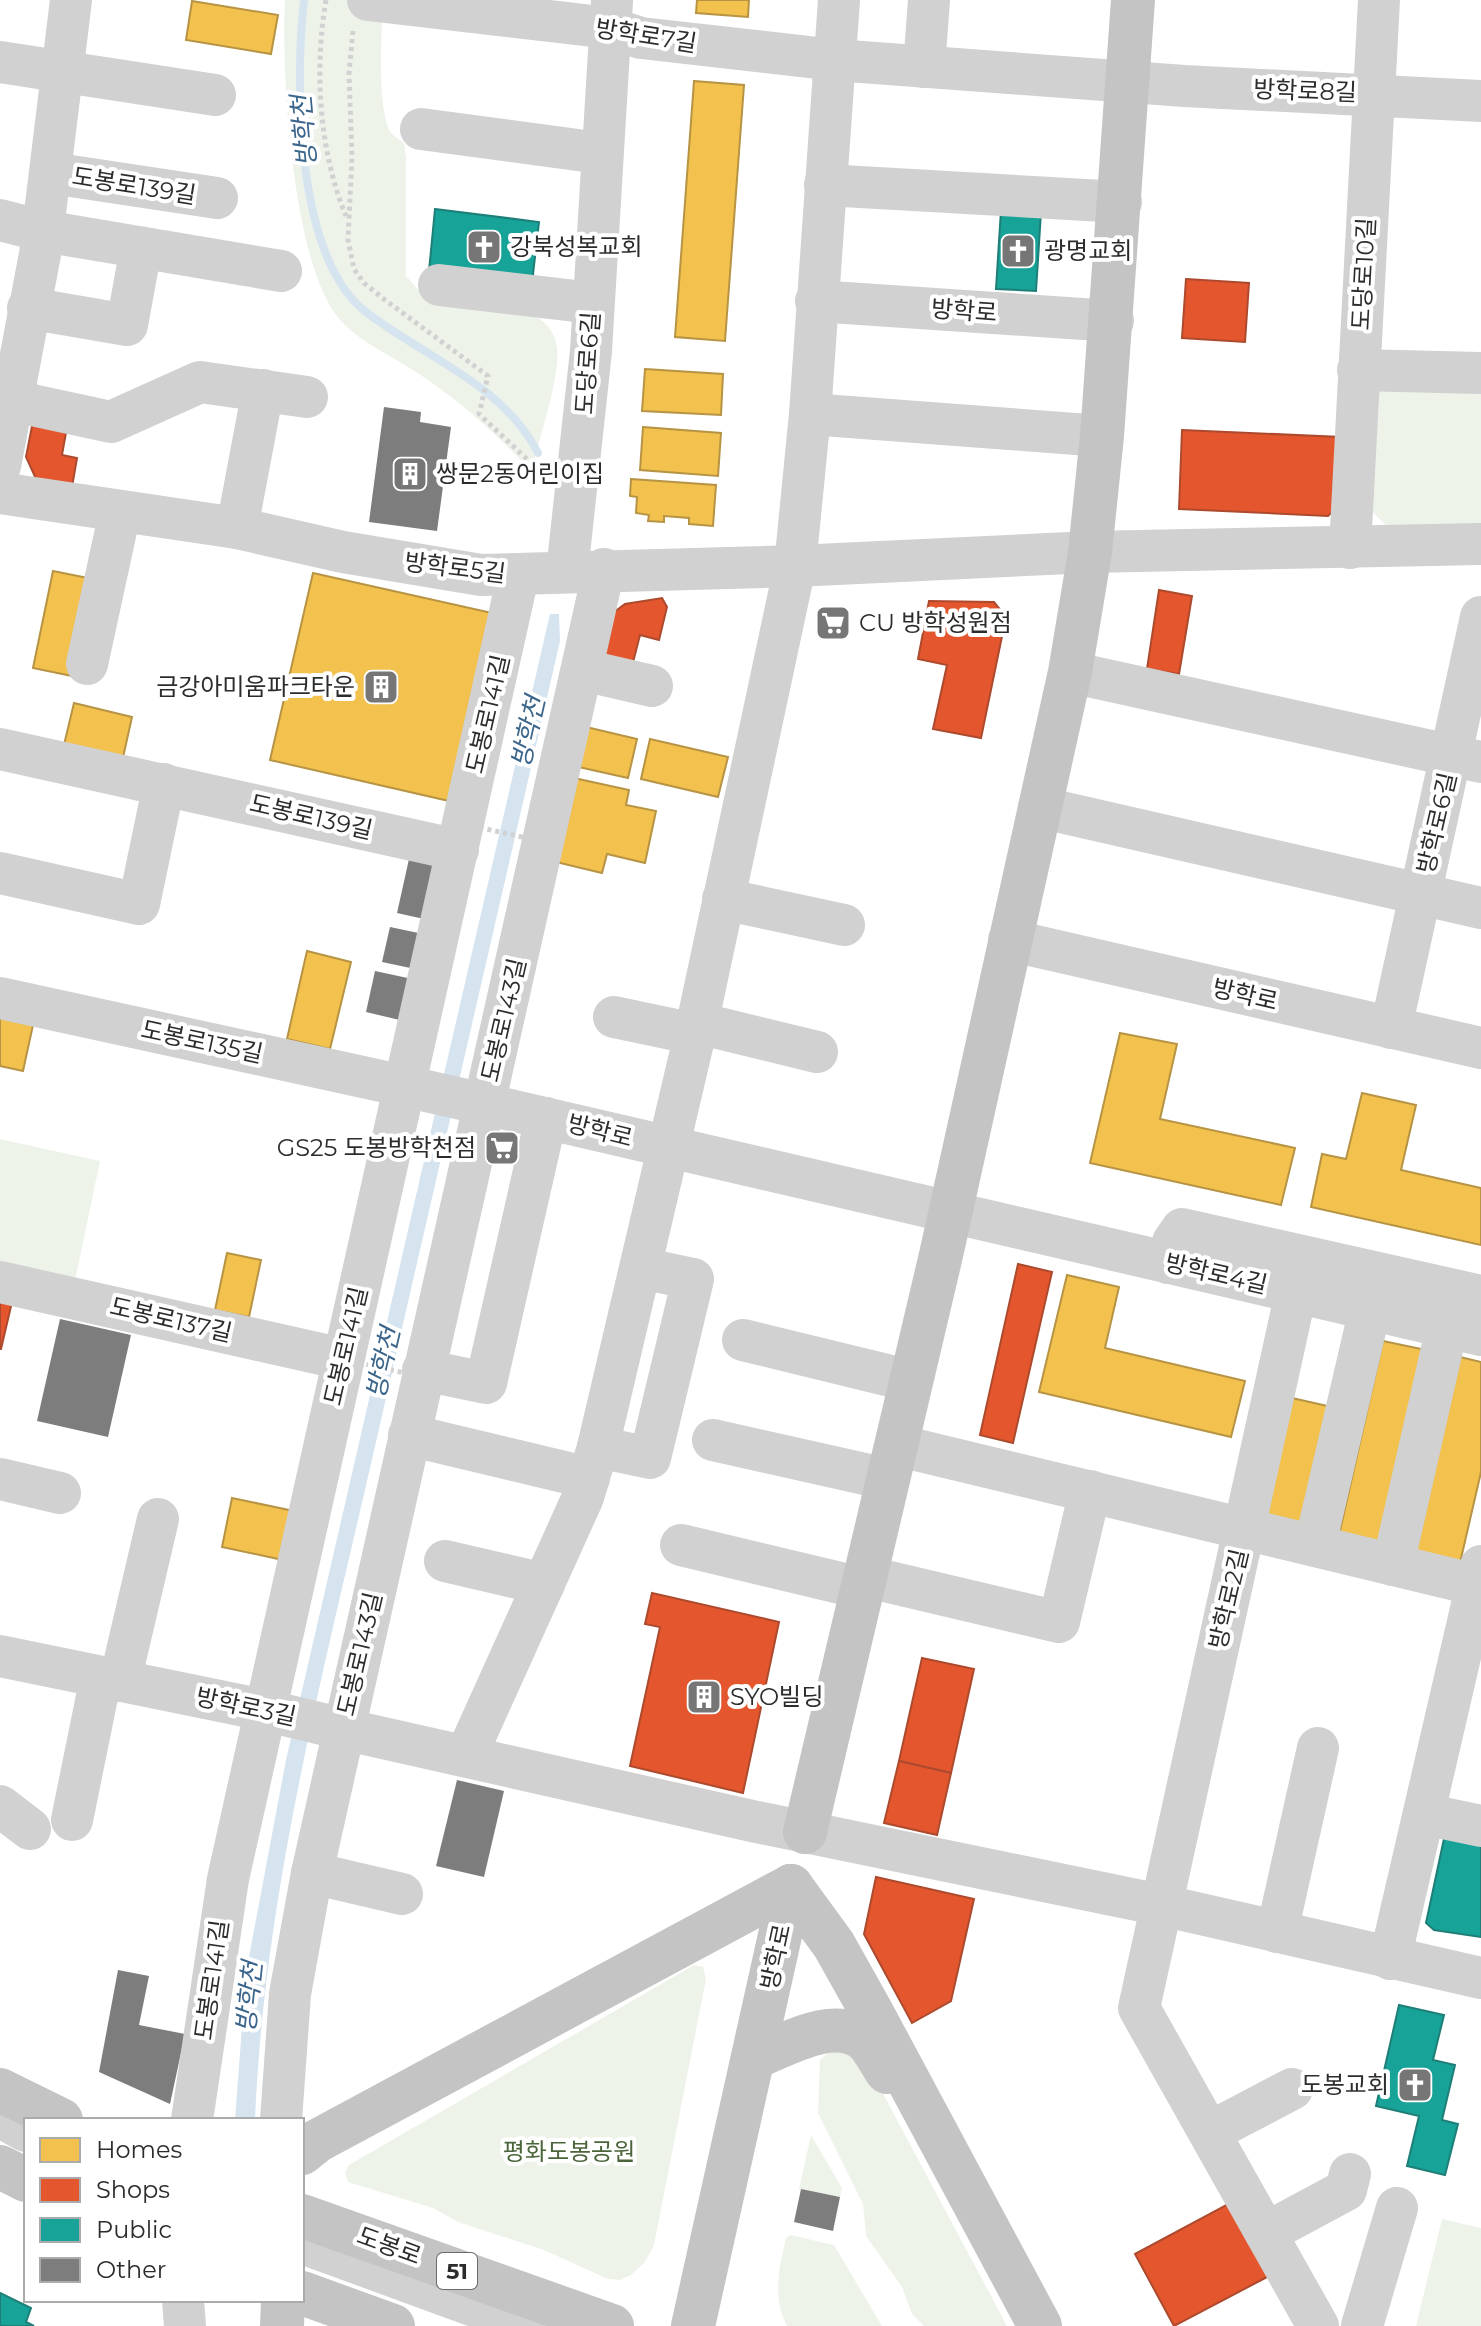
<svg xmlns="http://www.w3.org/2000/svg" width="1481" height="2326" font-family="Montserrat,'Noto Sans KR',sans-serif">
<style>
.green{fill:#eef3ea}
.water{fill:#d6e4f0}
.homes{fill:#f2c14e;stroke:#b79444;stroke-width:2}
.shops{fill:#e4572e;stroke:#ad4a2d;stroke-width:2}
.public{fill:#17a398;stroke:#1d7f78;stroke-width:2}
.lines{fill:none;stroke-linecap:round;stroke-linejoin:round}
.stream{stroke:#d6e4f0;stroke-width:8}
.building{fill:#7d7d7d}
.path{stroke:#d1d1d1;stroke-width:5;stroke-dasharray:4 4;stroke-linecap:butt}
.minor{stroke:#d1d1d1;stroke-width:42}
.major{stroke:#c4c4c4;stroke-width:44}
.path-bridge{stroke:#d1d1d1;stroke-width:5;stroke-dasharray:4 4;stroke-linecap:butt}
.minor-bridge{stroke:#d1d1d1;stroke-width:42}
.labels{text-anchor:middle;stroke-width:8;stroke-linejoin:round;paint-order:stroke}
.shield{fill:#fff;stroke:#6b6b6b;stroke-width:2}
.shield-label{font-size:22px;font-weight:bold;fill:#2c2c2c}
.street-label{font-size:24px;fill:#2c2c2c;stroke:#fff}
.poi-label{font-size:24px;fill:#2c2c2c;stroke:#fff;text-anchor:start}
.park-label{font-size:24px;fill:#4b653b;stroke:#fff}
.water-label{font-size:26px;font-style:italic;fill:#3c668b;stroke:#fff}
</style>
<rect width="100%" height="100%" fill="#fff"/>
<g class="green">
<path d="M 285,0 L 384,0 C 381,28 377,108 390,131 C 393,136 399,139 404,143 L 406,158 L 406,276 C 412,282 420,294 428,297 C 472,311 565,291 557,364 C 553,399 540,436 531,471 C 496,433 460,401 416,372 C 392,356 360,342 341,321 C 292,268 281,71 285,0 Z"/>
<polygon points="1369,385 1481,388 1481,536 1396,536 1364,503"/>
<polygon points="0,1139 100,1161 74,1285 0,1269"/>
<polygon points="694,1965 703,1967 706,1979 654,2245 645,2262 631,2275 620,2280 608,2279 544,2250 458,2222 433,2208 348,2182 345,2173 349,2165"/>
<polygon points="839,2044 873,2075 1007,2326 924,2326 912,2314 902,2287 866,2236 863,2204 818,2113 820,2060"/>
<polygon points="811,2135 842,2188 840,2197 799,2189"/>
<polygon points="1442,2219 1481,2228 1481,2326 1416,2326"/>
<path d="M 790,2235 L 834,2245 L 882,2326 L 787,2326 C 772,2298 779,2268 786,2238 Z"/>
</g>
<path class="water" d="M 550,614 L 559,614 L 560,641 C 498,912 435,1184 373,1455 C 323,1674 264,1895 255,2120 L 235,2120 L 246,1973 L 286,1760 Z"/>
<g class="homes">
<polygon points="697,0 749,0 748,17 696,13"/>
<polygon points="192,1 278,15 271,54 186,40"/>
<polygon points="694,81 744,85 725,341 675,337"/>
<polygon points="645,369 723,374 721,415 642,411"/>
<polygon points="643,427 721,433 718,476 640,470"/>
<polygon points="631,479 716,485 713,526 689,524 689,518 664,516 664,522 648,521 649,515 636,513 637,497 630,496"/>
<polygon points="53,571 93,579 72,676 33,668"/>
<polygon points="313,573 492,613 449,801 270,760"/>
<polygon points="74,703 132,717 122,762 63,749"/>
<polygon points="582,726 637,739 628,778 574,766"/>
<polygon points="650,739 728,757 718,797 641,779"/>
<polygon points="574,778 629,790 626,805 656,811 645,863 607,854 602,873 556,862"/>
<polygon points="307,951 351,962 330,1049 287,1039"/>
<polygon points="0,1018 33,1025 23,1071 0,1066"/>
<polygon points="1120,1033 1177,1044 1160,1119 1295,1148 1281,1205 1090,1163"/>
<polygon points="1362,1093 1416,1105 1401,1170 1481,1188 1481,1245 1311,1207 1322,1154 1346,1159"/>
<polygon points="227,1253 261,1260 249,1317 215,1310"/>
<polygon points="1067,1275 1119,1287 1105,1348 1245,1381 1231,1437 1039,1392"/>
<polygon points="1383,1341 1426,1350 1382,1545 1339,1535"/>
<polygon points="1460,1357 1481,1362 1481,1472 1460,1563 1416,1552"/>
<polygon points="1292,1398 1332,1407 1306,1527 1266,1518"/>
<polygon points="232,1498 294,1511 283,1560 222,1547"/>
</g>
<g class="shops">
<polygon points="1186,279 1249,283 1245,342 1182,338"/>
<polygon points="33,421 67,427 62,455 77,458 72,487 37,481 26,457"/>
<polygon points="1182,430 1341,437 1339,505 1328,516 1179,509"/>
<polygon points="1159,590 1192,596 1179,674 1147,669"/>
<polygon points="662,598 667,607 659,640 640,635 631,670 595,661 606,618 625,604"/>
<polygon points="929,601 994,602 1006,617 981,738 933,729 947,665 918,659"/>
<polygon points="1018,1264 1052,1272 1013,1443 980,1435"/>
<polygon points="0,1299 12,1302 1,1349 0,1349"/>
<polygon points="652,1593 779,1622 743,1793 630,1766 660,1627 645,1624"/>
<polygon points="922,1658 974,1669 951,1773 899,1761"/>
<polygon points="899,1761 951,1773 937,1835 884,1823"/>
<polygon points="876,1877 974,1899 951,2001 912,2023 864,1934"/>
<polygon points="1230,2203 1269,2276 1174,2326 1135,2254"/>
</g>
<g class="public">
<polygon points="435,209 539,222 532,283 429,271"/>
<polygon points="1001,210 1041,212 1036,291 996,289"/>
<polygon points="1445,1834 1481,1842 1481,1937 1434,1930 1426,1923"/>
<polygon points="1399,2005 1444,2015 1433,2060 1455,2065 1442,2120 1458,2124 1445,2175 1407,2166 1419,2116 1376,2106"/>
<polygon points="0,2293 31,2308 26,2322 34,2326 0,2326"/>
</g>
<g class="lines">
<path class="stream" d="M 304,0 C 295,81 295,257 366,312 C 424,357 503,384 538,453"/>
</g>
<g class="building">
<polygon points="384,407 421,412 420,422 451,427 437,531 369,522"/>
<polygon points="411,850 441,858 433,921 397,913"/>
<polygon points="390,927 428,935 420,970 382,962"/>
<polygon points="375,971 417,980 408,1022 366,1012"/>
<polygon points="60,1319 131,1335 108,1437 37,1421"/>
<polygon points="457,1780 504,1791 484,1877 436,1866"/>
<polygon points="118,1970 149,1976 139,2025 185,2034 170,2104 99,2072"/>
<polygon points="801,2189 840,2197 833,2231 794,2222"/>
</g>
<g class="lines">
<g class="path">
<path d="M 326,0 C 314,69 319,151 346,216"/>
<polyline points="353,31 349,73 352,157 348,240 354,269 364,283 385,300 488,376 479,414 531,463"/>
</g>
<g class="minor">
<polyline points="368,0 610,28 641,38 835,60 1184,86 1481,101"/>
<polyline points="0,62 215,95"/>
<polyline points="924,67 929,0"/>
<polyline points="421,129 600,153"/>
<polyline points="51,173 217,198"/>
<polyline points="825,185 1121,202"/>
<polyline points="0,220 43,231 281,271"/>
<polyline points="439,285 593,303"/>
<polyline points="816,301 1113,321"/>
<polyline points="28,308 127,325 141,248"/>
<polyline points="1358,370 1481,373"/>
<polyline points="0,391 32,405 111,422 200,382 307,397"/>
<polyline points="810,414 1102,436"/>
<polyline points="0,466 40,254 71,0"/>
<polyline points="0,493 237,528 343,552 481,575 795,566 1090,552 1481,544"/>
<polyline points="237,528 263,390"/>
<polyline points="1350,548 1379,0"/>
<polyline points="567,572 591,351 612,1"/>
<polyline points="87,664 120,512"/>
<polyline points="583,670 652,686"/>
<polyline points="1070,672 1481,762"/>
<polyline points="0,749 458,850"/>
<polyline points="1039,807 1481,908"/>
<polyline points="0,873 139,904 164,784"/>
<polyline points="723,899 844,925"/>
<polyline points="1009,940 1481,1048"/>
<polyline points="0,998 404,1086"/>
<polyline points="614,1017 695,1034"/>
<polyline points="698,1023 817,1052"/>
<polyline points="1391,1028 1481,617"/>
<polyline points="484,1104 1481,1335"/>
<polyline points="1168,1263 1173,1242 1182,1229 1481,1296"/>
<polyline points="0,1282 343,1359"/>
<polyline points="1296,1292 1139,2008 1318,2326"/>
<polyline points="743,1340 911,1381"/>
<polyline points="423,1370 486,1383 546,1118"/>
<polyline points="409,1435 589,1478"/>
<polyline points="713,1440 887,1479"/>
<polyline points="896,1445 1481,1586"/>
<polyline points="598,1447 650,1458 693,1279 641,1268"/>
<polyline points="0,1479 60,1493"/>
<polyline points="681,1545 861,1588"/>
<polyline points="1315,1545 1370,1309"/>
<polyline points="445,1561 544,1584"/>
<polyline points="1393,1565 1447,1327"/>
<polyline points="864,1576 1059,1622 1090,1491"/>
<polyline points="0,1656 264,1710"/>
<polyline points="120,1681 158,1519"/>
<polyline points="343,1729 752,1821 1161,1905 1481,1978"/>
<polyline points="466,1756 583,1497 598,1447 695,1034 795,566 810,414 839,0"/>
<polyline points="0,1806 30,1829"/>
<polyline points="1424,1814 1481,1826"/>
<polyline points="72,1820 101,1677"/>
<polyline points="312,1873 402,1894"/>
<polyline points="1277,1932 1318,1748"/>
<polyline points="1390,1959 1481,1566"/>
<polyline points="0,2117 26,2131"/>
<polyline points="192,2120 228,1879 518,576"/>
<polyline points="281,2120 290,1994 312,1873 604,569"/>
<polyline points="1210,2132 1292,2089"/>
<polyline points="1266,2233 1346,2190 1350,2174"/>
<polyline points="302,2243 529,2326"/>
<polyline points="183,2300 185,2326"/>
<polyline points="1362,2326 1397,2208"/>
</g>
<g class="major">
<polyline points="805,1832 941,1255 1070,672 1090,552 1102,436 1133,0"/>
<polyline points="791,1886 834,1945 871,2011 1040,2326"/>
<path d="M 753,2058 C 784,2046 835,2014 866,2041 C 874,2049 880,2062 887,2072"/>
<polyline points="0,2090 61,2120"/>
<polyline points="302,2153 317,2141 791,1886"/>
<polyline points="0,2167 26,2180"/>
<polyline points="302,2216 612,2326"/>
<polyline points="302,2293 393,2326"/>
<polyline points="282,2326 283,2300"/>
<polyline points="693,2326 791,1886"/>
</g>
<g class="path-bridge">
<polyline points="464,824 544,842"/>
<polyline points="343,1359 422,1377"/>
</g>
<g class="minor-bridge">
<polyline points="404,1086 484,1104"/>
<polyline points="264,1710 343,1729"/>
</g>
</g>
<defs>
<symbol id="church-square" viewBox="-11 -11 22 22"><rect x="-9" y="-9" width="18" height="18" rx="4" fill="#767676" stroke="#fff"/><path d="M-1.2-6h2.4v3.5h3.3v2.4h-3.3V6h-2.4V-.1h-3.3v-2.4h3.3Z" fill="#fff"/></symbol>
<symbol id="building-square" viewBox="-11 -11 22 22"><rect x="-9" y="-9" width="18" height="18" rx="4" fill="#767676" stroke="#fff"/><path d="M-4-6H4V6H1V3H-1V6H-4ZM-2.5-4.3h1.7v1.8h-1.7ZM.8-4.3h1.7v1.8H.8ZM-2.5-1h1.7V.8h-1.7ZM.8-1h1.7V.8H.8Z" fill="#fff"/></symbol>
<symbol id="supermarket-square" viewBox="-11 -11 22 22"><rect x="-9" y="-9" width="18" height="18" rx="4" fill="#767676" stroke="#fff"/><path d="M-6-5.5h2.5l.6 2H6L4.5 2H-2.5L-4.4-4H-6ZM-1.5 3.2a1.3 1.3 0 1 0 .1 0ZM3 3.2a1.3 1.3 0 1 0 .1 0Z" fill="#fff"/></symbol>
</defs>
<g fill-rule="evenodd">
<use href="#church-square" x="464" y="227" width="40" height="40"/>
<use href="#church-square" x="998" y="231" width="40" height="40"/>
<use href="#building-square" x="390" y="454" width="40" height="40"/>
<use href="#supermarket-square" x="813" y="603" width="40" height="40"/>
<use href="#building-square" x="361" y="667" width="40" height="40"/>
<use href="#supermarket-square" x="482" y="1128" width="40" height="40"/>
<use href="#building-square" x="684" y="1677" width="40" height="40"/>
<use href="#church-square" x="1395" y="2065" width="40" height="40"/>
</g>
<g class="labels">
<rect class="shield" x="437" y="2253" width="40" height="36" rx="6"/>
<g class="shield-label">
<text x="457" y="2279">51</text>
</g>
<g class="street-label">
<text transform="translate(646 36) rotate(9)" y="8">방학로7길</text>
<text transform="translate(1305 91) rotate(2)" y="8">방학로8길</text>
<text transform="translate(134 186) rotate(9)" y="8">도봉로139길</text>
<text transform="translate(1364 274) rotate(-87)" y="8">도당로10길</text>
<text transform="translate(964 311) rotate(4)" y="8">방학로</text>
<text transform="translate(588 363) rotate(-86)" y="8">도당로6길</text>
<text transform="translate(455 568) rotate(7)" y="8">방학로5길</text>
<text transform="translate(488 714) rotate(-77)" y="8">도봉로141길</text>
<text transform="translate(311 817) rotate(13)" y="8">도봉로139길</text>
<text transform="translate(1437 823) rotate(-77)" y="8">방학로6길</text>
<text transform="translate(1245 995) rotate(13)" y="8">방학로</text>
<text transform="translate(504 1020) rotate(-77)" y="8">도봉로143길</text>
<text transform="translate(202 1042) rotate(12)" y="8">도봉로135길</text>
<text transform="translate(600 1131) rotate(14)" y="8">방학로</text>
<text transform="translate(1216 1274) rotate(13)" y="8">방학로4길</text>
<text transform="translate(171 1320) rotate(13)" y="8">도봉로137길</text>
<text transform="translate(346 1346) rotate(-77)" y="8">도봉로141길</text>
<text transform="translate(1229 1599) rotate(-77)" y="8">방학로2길</text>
<text transform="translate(360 1654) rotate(-77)" y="8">도봉로143길</text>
<text transform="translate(246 1707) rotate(12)" y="8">방학로3길</text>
<text transform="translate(776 1957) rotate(-78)" y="8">방학로</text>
<text transform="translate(212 1980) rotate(-82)" y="8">도봉로141길</text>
<text transform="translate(389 2246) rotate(20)" y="8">도봉로</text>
</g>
<g class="poi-label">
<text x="510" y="255">강북성복교회</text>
<text x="1044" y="259">광명교회</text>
<text x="436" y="482">쌍문2동어린이집</text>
<text x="859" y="631">CU 방학성원점</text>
<text x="355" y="695" text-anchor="end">금강아미움파크타운</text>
<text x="476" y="1156" text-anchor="end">GS25 도봉방학천점</text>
<text x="730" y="1705">SYO빌딩</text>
<text x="1389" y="2093" text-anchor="end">도봉교회</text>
</g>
<g class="park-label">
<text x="569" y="2160">평화도봉공원</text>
</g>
<g class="water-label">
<text transform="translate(304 131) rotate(-95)" y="9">방학천</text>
<text transform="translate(528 732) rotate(-77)" y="9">방학천</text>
<text transform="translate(383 1363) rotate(-77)" y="9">방학천</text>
<text transform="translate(249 1997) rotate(-84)" y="9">방학천</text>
</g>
</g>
<rect x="24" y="2118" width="280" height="184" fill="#ffffff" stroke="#ababab" stroke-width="2"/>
<rect x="40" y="2138" width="40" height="24" fill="#f2c14e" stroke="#ababab" stroke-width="2"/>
<text x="96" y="2158" font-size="24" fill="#2c2c2c">Homes</text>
<rect x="40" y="2178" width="40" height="24" fill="#e4572e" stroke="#ababab" stroke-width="2"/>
<text x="96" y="2198" font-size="24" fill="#2c2c2c">Shops</text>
<rect x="40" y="2218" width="40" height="24" fill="#17a398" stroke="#ababab" stroke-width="2"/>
<text x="96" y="2238" font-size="24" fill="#2c2c2c">Public</text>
<rect x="40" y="2258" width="40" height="24" fill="#7d7d7d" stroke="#ababab" stroke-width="2"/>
<text x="96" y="2278" font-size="24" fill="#2c2c2c">Other</text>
</svg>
